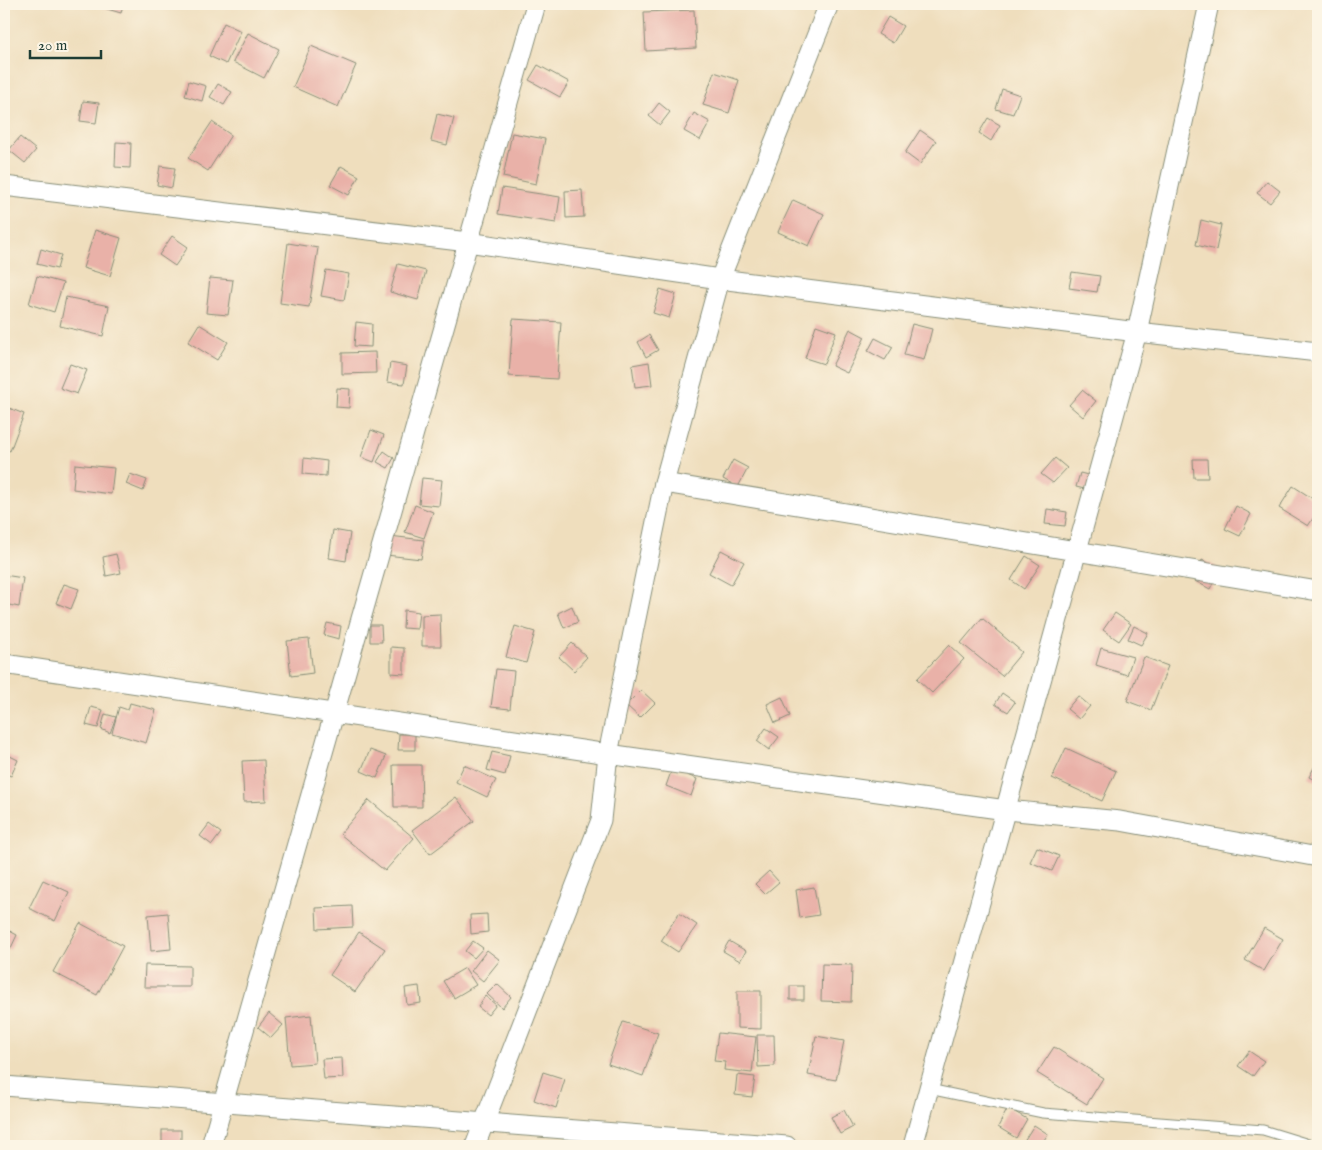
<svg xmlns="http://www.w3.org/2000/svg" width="1322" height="1150" font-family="'IM FELL English',serif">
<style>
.building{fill:#e9b1a8}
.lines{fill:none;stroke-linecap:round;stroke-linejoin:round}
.service-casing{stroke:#878e78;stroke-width:11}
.minor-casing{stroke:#878e78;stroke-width:21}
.service{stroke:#fff;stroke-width:9}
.minor{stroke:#fff;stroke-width:19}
</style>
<rect width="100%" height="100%" fill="#fcf5e5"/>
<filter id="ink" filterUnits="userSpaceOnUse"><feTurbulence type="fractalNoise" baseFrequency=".02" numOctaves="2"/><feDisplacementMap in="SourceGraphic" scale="10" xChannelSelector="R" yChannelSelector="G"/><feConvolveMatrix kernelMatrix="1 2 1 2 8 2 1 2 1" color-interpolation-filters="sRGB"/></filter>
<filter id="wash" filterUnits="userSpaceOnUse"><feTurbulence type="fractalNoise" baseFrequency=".0096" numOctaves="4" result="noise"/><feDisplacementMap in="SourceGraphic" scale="20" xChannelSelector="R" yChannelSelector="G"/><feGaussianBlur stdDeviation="1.12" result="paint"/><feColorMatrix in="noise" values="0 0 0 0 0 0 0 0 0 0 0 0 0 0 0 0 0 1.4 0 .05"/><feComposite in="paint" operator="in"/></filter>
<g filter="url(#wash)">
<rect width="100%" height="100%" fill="#efdebd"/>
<g id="blocks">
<g class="building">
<polygon points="90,4 123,4 121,13"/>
<polygon points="694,10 696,48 646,51 644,12"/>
<polygon points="888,17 903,26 893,43 878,34"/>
<polygon points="224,23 241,31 226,64 209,56"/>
<polygon points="248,33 279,49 264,78 233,62"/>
<polygon points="311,46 356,65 338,107 293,87"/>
<polygon points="538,65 569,82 560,97 529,80"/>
<polygon points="714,72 739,80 729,113 703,105"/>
<polygon points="189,81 206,86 202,101 185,96"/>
<polygon points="218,84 232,92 224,105 210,97"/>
<polygon points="1002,89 1020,95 1013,114 996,109"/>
<polygon points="83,101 99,103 96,123 80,121"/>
<polygon points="659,103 670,112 660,125 649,116"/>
<polygon points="694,113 710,122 700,140 684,131"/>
<polygon points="437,114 454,118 447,145 431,141"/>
<polygon points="988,118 1000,125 991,141 979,133"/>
<polygon points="212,122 231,135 208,171 188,158"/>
<polygon points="920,130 936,141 920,164 905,153"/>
<polygon points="512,133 545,139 536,184 503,177"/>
<polygon points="20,137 36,150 25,163 9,150"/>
<polygon points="116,142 131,143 130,168 115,167"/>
<polygon points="160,166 175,168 172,188 157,185"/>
<polygon points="341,166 359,176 349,195 330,185"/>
<polygon points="1267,181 1280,191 1270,203 1257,193"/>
<polygon points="502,188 560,197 556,223 498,214"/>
<polygon points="582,190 584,217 566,218 565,191"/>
<polygon points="793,200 824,214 809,246 778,232"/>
<polygon points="1201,220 1221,225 1216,250 1196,245"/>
<polygon points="95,230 121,238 110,276 83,268"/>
<polygon points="172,236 188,247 175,266 159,255"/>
<polygon points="288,243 318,248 309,307 280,303"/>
<polygon points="41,249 61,255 57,269 37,264"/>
<polygon points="398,264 426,271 418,300 390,292"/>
<polygon points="326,270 349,274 344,300 321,296"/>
<polygon points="1072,272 1100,276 1097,292 1069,288"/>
<polygon points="37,276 63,283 54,312 29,304"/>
<polygon points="210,278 233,280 228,315 206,313"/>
<polygon points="660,289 676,294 669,318 653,313"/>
<polygon points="66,297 109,306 103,336 60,326"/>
<polygon points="513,319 561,322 557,379 509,376"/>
<polygon points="356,322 372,324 371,347 354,346"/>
<polygon points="199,324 228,342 217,360 188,342"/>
<polygon points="912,324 932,329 924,360 904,355"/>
<polygon points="816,325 836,332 824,364 805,358"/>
<polygon points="850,329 865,337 847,373 832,366"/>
<polygon points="649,335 658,350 646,357 638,342"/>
<polygon points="875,338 893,347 885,360 868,351"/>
<polygon points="375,352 376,373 342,374 342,353"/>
<polygon points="649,362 652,385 635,387 632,365"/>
<polygon points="390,363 407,366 404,384 387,382"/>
<polygon points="70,364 87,370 77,394 60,388"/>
<polygon points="337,388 350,389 349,408 336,407"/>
<polygon points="1082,390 1096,401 1083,417 1069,405"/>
<polygon points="4,406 24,414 10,451 4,448"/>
<polygon points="371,430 384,435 374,462 361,457"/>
<polygon points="384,451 394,458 388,468 377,462"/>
<polygon points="304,458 327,461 326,476 303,474"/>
<polygon points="1055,458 1067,468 1053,483 1041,474"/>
<polygon points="1193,459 1207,459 1208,478 1194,478"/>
<polygon points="733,460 748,468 738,487 723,479"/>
<polygon points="75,464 114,468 111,494 73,489"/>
<polygon points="1080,473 1092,476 1089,490 1076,487"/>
<polygon points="130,474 147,480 143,491 126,484"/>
<polygon points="422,478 442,480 439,506 419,504"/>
<polygon points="1293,486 1318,502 1318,511 1308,526 1279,508"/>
<polygon points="415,505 433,512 424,538 405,532"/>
<polygon points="1236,506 1251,514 1240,536 1225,529"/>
<polygon points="1047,509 1067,512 1065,526 1045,524"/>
<polygon points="333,530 350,533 346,561 329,558"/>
<polygon points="389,536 424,540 421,559 386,555"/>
<polygon points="721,550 744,562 731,585 709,573"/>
<polygon points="116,554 121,573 106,576 103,557"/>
<polygon points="1026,556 1040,565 1024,589 1011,580"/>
<polygon points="1202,560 1220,569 1210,589 1193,580"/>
<polygon points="4,575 23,578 19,607 4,604"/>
<polygon points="64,584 79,589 71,609 56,603"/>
<polygon points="572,606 578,622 564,628 558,613"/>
<polygon points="404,610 419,612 417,629 403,628"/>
<polygon points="1115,613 1131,624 1119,641 1103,630"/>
<polygon points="440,614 441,646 422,646 422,615"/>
<polygon points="982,618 1022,652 1002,676 961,643"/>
<polygon points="327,623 341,626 339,639 324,635"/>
<polygon points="370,625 381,625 382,642 370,642"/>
<polygon points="515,626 535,632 526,663 506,657"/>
<polygon points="1134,626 1148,633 1141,645 1128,639"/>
<polygon points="309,639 313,673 291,676 287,641"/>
<polygon points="572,643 587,657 574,671 559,657"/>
<polygon points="949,645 964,659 932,693 917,679"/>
<polygon points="391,647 404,648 404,674 391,673"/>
<polygon points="1101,648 1133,657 1127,675 1096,665"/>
<polygon points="1144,657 1168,666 1151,710 1127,701"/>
<polygon points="496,669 514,671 510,709 491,707"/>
<polygon points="641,690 655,703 640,718 626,705"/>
<polygon points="1002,693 1015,702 1008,712 995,704"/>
<polygon points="1078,696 1090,706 1079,719 1067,709"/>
<polygon points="782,697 790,716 775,723 767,704"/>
<polygon points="130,703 156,710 146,743 112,733 119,707 128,710"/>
<polygon points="91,707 103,710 98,728 86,725"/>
<polygon points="105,714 116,717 110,733 101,729"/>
<polygon points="766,728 779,737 769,750 757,741"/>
<polygon points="399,734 415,734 415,750 398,750"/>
<polygon points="1066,748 1116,771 1102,801 1052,778"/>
<polygon points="370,750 386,756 377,778 361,771"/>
<polygon points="492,752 510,756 505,775 487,770"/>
<polygon points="4,753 18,760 11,776 4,773"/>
<polygon points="264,760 266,801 244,802 242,761"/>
<polygon points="1318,760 1318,782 1309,777"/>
<polygon points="393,765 421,765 422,807 394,807"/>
<polygon points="464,765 496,780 487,797 456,782"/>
<polygon points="672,769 697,779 691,796 666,786"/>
<polygon points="456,797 474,821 430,854 412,830"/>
<polygon points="369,800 414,838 385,871 340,834"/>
<polygon points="209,824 221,833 212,845 200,836"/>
<polygon points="1037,847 1059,856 1052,871 1030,862"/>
<polygon points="769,871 779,882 765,894 755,884"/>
<polygon points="43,880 69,892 55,921 29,908"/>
<polygon points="814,887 819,915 800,918 796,890"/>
<polygon points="352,906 353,927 317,929 316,908"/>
<polygon points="168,913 171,949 151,951 148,915"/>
<polygon points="679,913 697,925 678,952 661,941"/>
<polygon points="487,914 488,932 471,934 470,915"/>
<polygon points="80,923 123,946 97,995 53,972"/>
<polygon points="4,928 17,935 10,950 4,947"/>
<polygon points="1264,928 1283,939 1264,971 1245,960"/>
<polygon points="359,932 385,949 355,992 330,975"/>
<polygon points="473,941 483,948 474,958 465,951"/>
<polygon points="729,941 746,951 740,961 723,951"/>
<polygon points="487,950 500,960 483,981 471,971"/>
<polygon points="822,964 852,965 851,1002 821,1001"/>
<polygon points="145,965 190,966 190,987 144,987"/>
<polygon points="465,968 476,985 454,998 443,981"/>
<polygon points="497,984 511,997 502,1008 487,994"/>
<polygon points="419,986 421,1003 407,1005 405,988"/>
<rect x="790" y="986" width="14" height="14"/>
<polygon points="737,991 761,991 761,1029 737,1028"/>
<polygon points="485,996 496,1005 488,1015 478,1007"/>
<polygon points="269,1013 283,1025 271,1038 258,1027"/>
<polygon points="311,1015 315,1063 290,1065 286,1018"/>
<polygon points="623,1022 658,1033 643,1076 608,1064"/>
<polygon points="718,1033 756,1037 752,1073 724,1070 725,1062 714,1061"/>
<polygon points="757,1035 774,1035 775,1066 758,1067"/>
<polygon points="816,1036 844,1041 836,1080 808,1075"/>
<polygon points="1054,1047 1103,1078 1087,1104 1037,1073"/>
<polygon points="1249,1051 1264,1061 1253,1076 1238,1066"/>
<polygon points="342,1058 343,1078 324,1079 322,1059"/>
<polygon points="543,1072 565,1079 556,1108 534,1100"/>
<polygon points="737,1075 755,1077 752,1097 735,1095"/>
<polygon points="1008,1108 1027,1119 1016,1138 998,1127"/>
<polygon points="844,1110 853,1127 840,1134 831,1117"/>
<polygon points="1034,1125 1048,1134 1040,1146 1033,1146 1024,1141"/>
<rect x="162" y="1130" width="19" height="16"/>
<polygon points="370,1144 371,1146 351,1146 351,1145"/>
</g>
</g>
</g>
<g filter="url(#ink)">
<use href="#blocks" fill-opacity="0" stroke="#878e78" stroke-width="1"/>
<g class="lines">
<defs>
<polyline id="service" points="929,1089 1043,1113 1263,1130 1315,1146"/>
<g id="minor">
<polyline points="4,186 468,242 720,279 1137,332 1318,352"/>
<polyline points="664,483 1318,591"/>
<polyline points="4,664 608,754 1006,810 1120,821 1318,857"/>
<polyline points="4,1086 787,1146"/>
<polyline points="211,1146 536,4"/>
<polyline points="475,1146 601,820 608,754 664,483 720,279 829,4"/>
<polyline points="913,1146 1137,332 1209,4"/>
</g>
</defs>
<use href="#service" class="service-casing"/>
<use href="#minor" class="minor-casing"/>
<use href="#service" class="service"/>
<use href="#minor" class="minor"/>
</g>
</g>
<rect width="1322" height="1150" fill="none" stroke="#fcf5e5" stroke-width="20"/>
<path d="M30 50v8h71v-8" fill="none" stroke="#1f3d34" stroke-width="2.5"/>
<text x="38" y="50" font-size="15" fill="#1f3d34" stroke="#fcf5e5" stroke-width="4" paint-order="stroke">20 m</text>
</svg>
